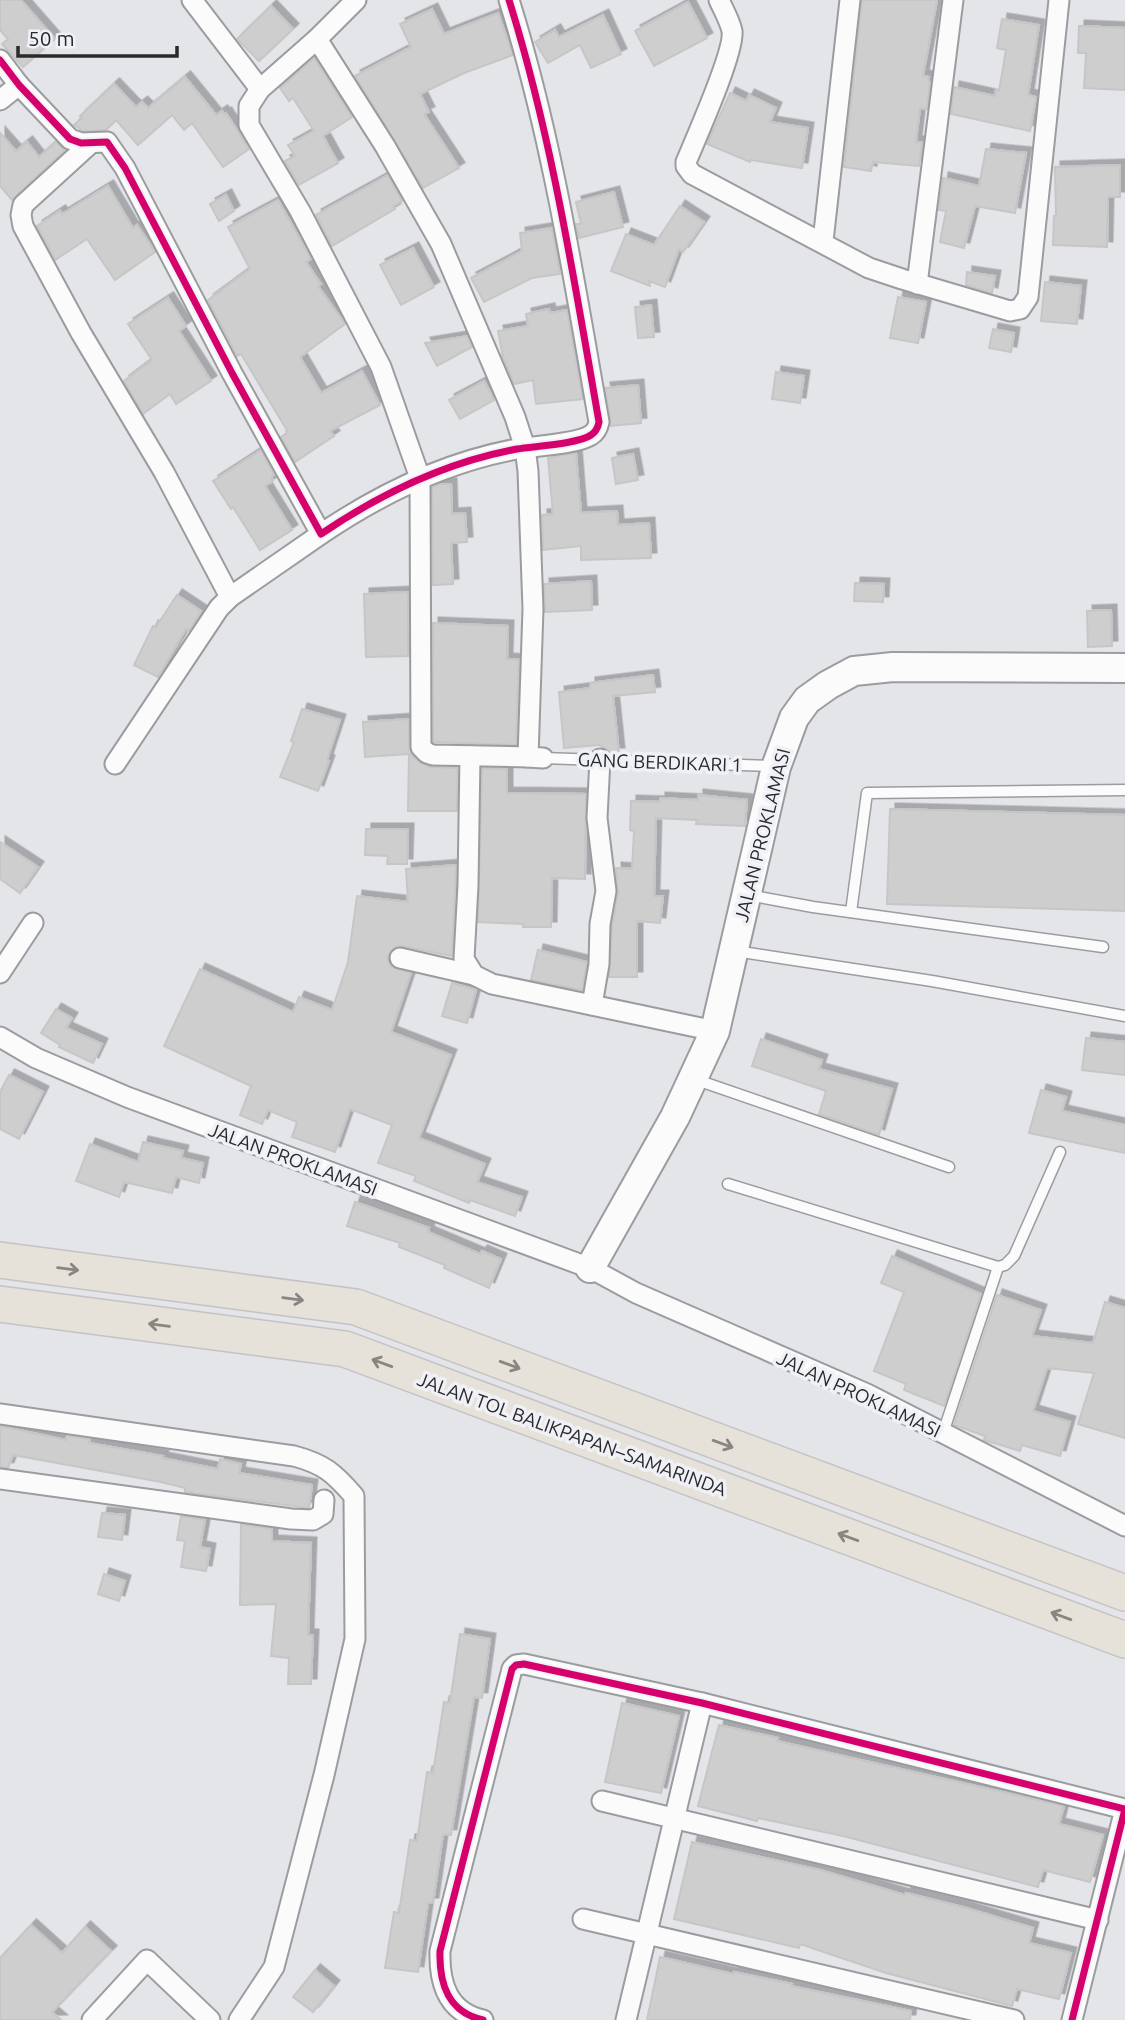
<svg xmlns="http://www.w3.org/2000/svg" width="1125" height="2020" font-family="Ubuntu,sans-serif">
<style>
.building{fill:#cececf;stroke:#c6c6c7;stroke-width:2;filter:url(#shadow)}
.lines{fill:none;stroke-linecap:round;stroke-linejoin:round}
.lane-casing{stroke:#9b9c9f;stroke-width:13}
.street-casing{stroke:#9b9c9f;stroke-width:23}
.secondary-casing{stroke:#9b9c9f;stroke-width:32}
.highway-casing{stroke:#c3c3c5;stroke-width:38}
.lane{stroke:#fbfbfc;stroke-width:10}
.street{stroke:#fbfbfc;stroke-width:19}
.secondary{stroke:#fbfbfc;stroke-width:28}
.highway{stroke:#e6e2d9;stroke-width:35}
.cycleway-casing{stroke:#f0f1f7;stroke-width:11}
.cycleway{stroke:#d6006c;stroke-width:7}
.oneway{stroke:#888682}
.labels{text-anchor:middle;stroke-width:7;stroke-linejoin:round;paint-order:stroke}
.street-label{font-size:19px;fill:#2a2a2c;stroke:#f0f1f7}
</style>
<defs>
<filter id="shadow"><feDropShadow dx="5.5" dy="-5.5" stdDeviation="0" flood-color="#0004"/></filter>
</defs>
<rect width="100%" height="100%" fill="#e4e5e9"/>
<g class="building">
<polygon points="0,0 21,0 55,39 23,67 2,44 8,39 0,30"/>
<polygon points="862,0 937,0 923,76 929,77 928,81 930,82 927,109 920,108 916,142 922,142 919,166 873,162 871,171 844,167"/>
<polygon points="688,2 707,38 654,66 635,31"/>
<polygon points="271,6 293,29 259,61 237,39"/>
<polygon points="432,9 444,34 498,13 513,55 464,73 420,94 429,112 424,114 459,168 423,188 355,76 411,47 400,24"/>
<polygon points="603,15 621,54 591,68 580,45 548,63 535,42 555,30 559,37"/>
<polygon points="1002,19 1039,25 1028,95 1036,97 1030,131 951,114 954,87 995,96 996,90 999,91 1006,50 997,48"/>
<polygon points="1079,26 1125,28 1125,90 1084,88 1086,53 1078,53"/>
<polygon points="314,58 352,117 323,136 338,163 299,185 285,161 295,156 288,145 314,131 293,98 289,101 280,88"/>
<polygon points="185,77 216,115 222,111 224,114 226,113 249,149 223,167 192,123 184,130 172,115 138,145 116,120 106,130 83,131 74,125 82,118 80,116 114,84 136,107 142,102 148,108"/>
<polygon points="730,93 746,101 749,95 776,108 770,122 808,128 802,168 751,160 750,162 707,144"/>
<polygon points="0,133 16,151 27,142 39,157 56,142 65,150 12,200 0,186"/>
<polygon points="986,149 1026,153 1015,213 975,206 964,248 940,242 946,211 939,210 943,178 979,186"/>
<polygon points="1120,165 1120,197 1108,197 1107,247 1053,245 1054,216 1056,216 1055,167"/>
<polygon points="388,175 402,201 393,206 395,209 332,246 316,215"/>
<polygon points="108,186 133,228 137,225 155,252 115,280 87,239 55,260 37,226 60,211 62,214"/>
<polygon points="614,192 623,227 579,238 576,224 581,224 576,202"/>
<polygon points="226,195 234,211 219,221 210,204"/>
<polygon points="278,200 311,259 306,262 321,284 318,286 345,324 300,357 321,393 362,371 380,405 330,431 334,436 295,462 281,437 288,432 241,354 237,356 208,300 250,269 228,227"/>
<polygon points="680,206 704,222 683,252 679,249 665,287 649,281 650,286 611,271 626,234 654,245"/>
<polygon points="552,228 560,274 532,278 484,302 471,278 522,251 520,233"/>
<polygon points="413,248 434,287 401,305 380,265"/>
<polygon points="967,272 995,276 992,293 966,285"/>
<polygon points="1045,282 1081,286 1077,324 1041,321"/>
<polygon points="898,297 926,302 918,343 890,338"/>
<polygon points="168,298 186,326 179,331 211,381 176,404 170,394 143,414 124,381 152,360 128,324"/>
<polygon points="651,305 654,337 638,338 635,307"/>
<polygon points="549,309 550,313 567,310 583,399 536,404 533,380 514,384 503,357 498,331 528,326 526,314"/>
<polygon points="993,329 1014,333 1011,352 989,348"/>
<polygon points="467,336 472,347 437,366 425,343"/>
<polygon points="776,372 804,376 800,403 772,399"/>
<polygon points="484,381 494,400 460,419 449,400"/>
<polygon points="638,385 641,423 611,426 605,388"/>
<polygon points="261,450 274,475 271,477 273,481 265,486 292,530 260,550 233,507 231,509 213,481"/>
<polygon points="576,453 581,513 617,511 618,525 649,523 651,558 581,560 581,546 543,550 542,515 553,514 548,458"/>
<polygon points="633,454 638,480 616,484 612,458"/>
<polygon points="440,484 451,484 452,514 465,513 467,542 451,543 453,584 433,585 432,487"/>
<polygon points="591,581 592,610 545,612 544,584"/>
<polygon points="855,583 884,584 883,602 854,601"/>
<polygon points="408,592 408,656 366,657 364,594"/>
<polygon points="177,595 201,611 189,631 186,629 158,677 134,665 153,626 156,627"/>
<polygon points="1111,610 1112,646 1088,647 1087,611"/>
<polygon points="433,623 508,626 507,659 519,660 516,745 433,742"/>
<polygon points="653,675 655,692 613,696 619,753 611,753 600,745 564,748 559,692 590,688 590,683"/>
<polygon points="302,709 340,720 327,760 329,761 318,791 280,777 294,742 291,741"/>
<polygon points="409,719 409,747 412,756 419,762 429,767 458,768 457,811 408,811 409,754 365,757 363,722"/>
<polygon points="482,768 507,769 507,793 586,794 585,879 552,878 551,927 523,927 523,924 478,922"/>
<polygon points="698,795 747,800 745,826 696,824 697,820 656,818 654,896 663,896 660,923 637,921 637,977 609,977 612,925 618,893 616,868 632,869 634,831 630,830 631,801 660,802 660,798 698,800"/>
<polygon points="890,809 1125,815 1125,911 887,904"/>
<polygon points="366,829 408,829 407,864 387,864 388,856 365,855"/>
<polygon points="0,842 38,867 20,893 0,879"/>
<polygon points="456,865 452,956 402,946 396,947 388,955 388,961 392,967 411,973 391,1032 451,1055 419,1138 485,1164 477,1182 522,1197 515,1216 470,1200 469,1203 414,1181 416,1176 378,1163 392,1125 350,1109 335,1152 292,1137 297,1122 268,1110 262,1124 240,1115 251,1086 164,1046 200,969 293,1012 299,997 332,1010 348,962 357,896 408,902 406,869"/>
<polygon points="538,950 587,962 582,990 531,980"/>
<polygon points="452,983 476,990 467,1023 442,1016"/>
<polygon points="56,1009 72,1018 66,1028 102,1044 93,1063 59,1047 60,1045 41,1033"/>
<polygon points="1086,1038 1125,1042 1125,1075 1082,1070"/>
<polygon points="761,1039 822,1060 819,1069 892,1089 879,1135 819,1114 826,1091 752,1066"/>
<polygon points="9,1075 43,1092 19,1139 0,1129 0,1092"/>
<polygon points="1041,1090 1066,1097 1062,1111 1125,1125 1125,1153 1029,1133"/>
<polygon points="143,1142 183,1151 181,1158 203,1163 199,1183 176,1177 172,1193 124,1182 119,1197 76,1181 90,1144 138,1162"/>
<polygon points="355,1202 429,1228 428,1232 480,1254 482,1251 501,1259 489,1288 444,1268 445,1265 399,1247 400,1243 347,1226"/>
<polygon points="892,1256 981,1294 944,1406 904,1390 906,1384 874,1371 904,1292 881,1283"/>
<polygon points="997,1295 1041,1310 1032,1336 1093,1343 1105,1302 1125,1308 1125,1438 1078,1424 1094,1373 1047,1368 1033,1411 1070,1422 1060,1456 1022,1445 1020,1451 984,1440 985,1436 954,1425"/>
<polygon points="0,1426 66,1440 67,1436 90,1439 89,1443 163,1456 162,1458 218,1469 220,1459 241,1464 239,1473 312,1485 309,1508 185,1492 185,1488 161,1482 13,1455 8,1468 0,1467"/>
<polygon points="102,1513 125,1515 122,1540 98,1537"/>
<polygon points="181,1516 205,1520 200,1547 210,1549 206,1571 181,1567 185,1541 177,1540"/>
<polygon points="241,1524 272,1529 272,1541 311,1543 308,1635 313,1635 311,1684 288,1684 289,1658 271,1656 276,1604 240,1605"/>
<polygon points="104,1574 125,1581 119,1601 98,1594"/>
<polygon points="460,1634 490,1639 482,1698 474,1697 451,1835 443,1834 433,1903 428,1903 418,1972 385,1968 394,1912 399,1913 410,1840 417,1841 427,1772 433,1773 444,1702 450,1703"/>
<polygon points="622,1703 679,1716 661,1793 605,1782"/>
<polygon points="719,1725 778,1738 777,1741 1064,1806 1059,1824 1103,1835 1090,1882 1043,1870 1038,1887 843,1836 758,1818 757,1821 698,1806"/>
<polygon points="692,1842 820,1870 905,1895 906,1893 963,1907 1033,1928 1029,1943 1071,1953 1059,1999 1017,1989 1012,2006 886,1973 800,1944 799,1948 674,1919"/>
<polygon points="31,1925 62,1953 85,1927 111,1951 52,2012 61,2020 0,2020 0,1958"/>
<polygon points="660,1957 733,1974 734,1972 792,1984 791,1986 911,2011 910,2020 647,2020"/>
<polygon points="315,1970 334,1986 313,2012 293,1997"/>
</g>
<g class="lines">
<defs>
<g id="lane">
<polyline points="543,758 772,766"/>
<polyline points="748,895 813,907 1103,947"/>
<polyline points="851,912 867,793 1125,790"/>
<polyline points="735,951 932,981 1125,1016"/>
<polyline points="694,1079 949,1167"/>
<polyline points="728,1184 998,1267 1005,1265 1014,1256 1060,1152"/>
<polyline points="943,1433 998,1267"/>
</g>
<g id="street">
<polyline points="192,0 260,89 317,39 356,0"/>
<path d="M 719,0 C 723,9 730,21 732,31 C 735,51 696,138 686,162 L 686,166 L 692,174 L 869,268 L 902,279 L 1010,311 L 1020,309 L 1028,297 L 1059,0"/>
<polyline points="317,39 385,146 441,244 515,417 525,448 528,471 533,609 528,757 543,758"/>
<path d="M 0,60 L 19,85 L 70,139 L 81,143 L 107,142 L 125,168 L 232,373 L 321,534 C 380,494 446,462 517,449 C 535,446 578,444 591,435 C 596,432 598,427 599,422 C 574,280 552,137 509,0"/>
<polyline points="260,89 249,106 249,125 300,211 381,367 420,478 421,747 427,753 433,755 528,757"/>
<polyline points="0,100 19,85"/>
<polyline points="91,143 23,205 21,215 23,226 81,333 164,472 230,597"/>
<polyline points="823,241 850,0"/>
<polyline points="917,284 953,0"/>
<polyline points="470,756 468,885 464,959 474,975 492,984 715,1031"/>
<polyline points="115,764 219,608 230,597 321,534"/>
<polyline points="400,958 474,975"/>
<polyline points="0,973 33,923"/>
<polyline points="592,1005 599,964 600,924 606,891 597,818 600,759"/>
<polyline points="0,1037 36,1058 127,1097 590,1268 636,1293 867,1394 1125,1526"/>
<path d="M 0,1414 L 294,1456 C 324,1464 334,1473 354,1496 L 355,1639 L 324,1775 L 274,1967 L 239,2020"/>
<polyline points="0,1479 291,1519 313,1520 323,1514 324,1500"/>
<polyline points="602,1801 1098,1920"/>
<polyline points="583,1919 1014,2020"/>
<polyline points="92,2020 147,1960 210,2020"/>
<path d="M 483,2020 C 448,2012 439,1984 440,1951 L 512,1669 L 516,1665 L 524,1664 L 702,1703 L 1125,1809 L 1072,2020"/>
<polyline points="626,2020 702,1703"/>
</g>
<polyline id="secondary" points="590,1268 675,1117 715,1031 776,767 794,718 807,700 828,685 854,671 893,667 1125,668"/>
<g id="highway">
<polyline points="0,1260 356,1307 1125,1593"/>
<polyline points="0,1304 345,1349 1125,1640"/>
</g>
</defs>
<use href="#lane" class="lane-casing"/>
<use href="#street" class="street-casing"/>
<use href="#secondary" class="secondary-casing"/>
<use href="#highway" class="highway-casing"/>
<use href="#lane" class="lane"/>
<use href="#street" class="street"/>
<use href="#secondary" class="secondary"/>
<use href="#highway" class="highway"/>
<defs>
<g id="cycleway">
<path d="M 0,60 L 19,85 L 70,139 L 81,143 L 107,142 L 125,168 L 232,373 L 321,534 C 380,494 446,462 517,449 C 535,446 578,444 591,435 C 596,432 598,427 599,422 C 574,280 552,137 509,0"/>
<path d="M 483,2020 C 448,2012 439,1984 440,1951 L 512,1669 L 516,1665 L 524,1664 L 702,1703 L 1125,1809 L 1072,2020"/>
</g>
</defs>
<use href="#cycleway" class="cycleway-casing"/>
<use href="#cycleway" class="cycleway"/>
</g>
<defs><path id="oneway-shaft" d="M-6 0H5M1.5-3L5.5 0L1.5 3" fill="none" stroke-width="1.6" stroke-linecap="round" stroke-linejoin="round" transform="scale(1.75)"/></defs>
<g class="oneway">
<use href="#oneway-shaft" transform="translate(68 1269) rotate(8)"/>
<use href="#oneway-shaft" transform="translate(293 1299) rotate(8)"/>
<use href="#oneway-shaft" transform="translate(159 1325) rotate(-172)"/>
<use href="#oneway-shaft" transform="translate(382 1363) rotate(-160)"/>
<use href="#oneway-shaft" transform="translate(510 1365) rotate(20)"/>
<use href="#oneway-shaft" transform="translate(723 1444) rotate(20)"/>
<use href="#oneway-shaft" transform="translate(848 1537) rotate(-160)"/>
<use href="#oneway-shaft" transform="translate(1061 1616) rotate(-160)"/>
</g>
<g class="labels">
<g class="street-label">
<text transform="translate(660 762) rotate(2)" y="7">GANG BERDIKARI 1</text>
<text transform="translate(762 835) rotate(-76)" y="7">JALAN PROKLAMASI</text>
<text transform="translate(293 1159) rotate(20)" y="7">JALAN PROKLAMASI</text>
<text transform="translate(859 1394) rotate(25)" y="7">JALAN PROKLAMASI</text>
<text transform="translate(572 1434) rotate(20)" y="7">JALAN TOL BALIKPAPAN–SAMARINDA</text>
</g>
</g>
<path d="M18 46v10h159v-10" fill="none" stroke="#2a2a2c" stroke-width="3.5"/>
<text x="28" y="46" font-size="21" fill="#2a2a2c" stroke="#f0f1f7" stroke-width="5" paint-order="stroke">50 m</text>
</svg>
